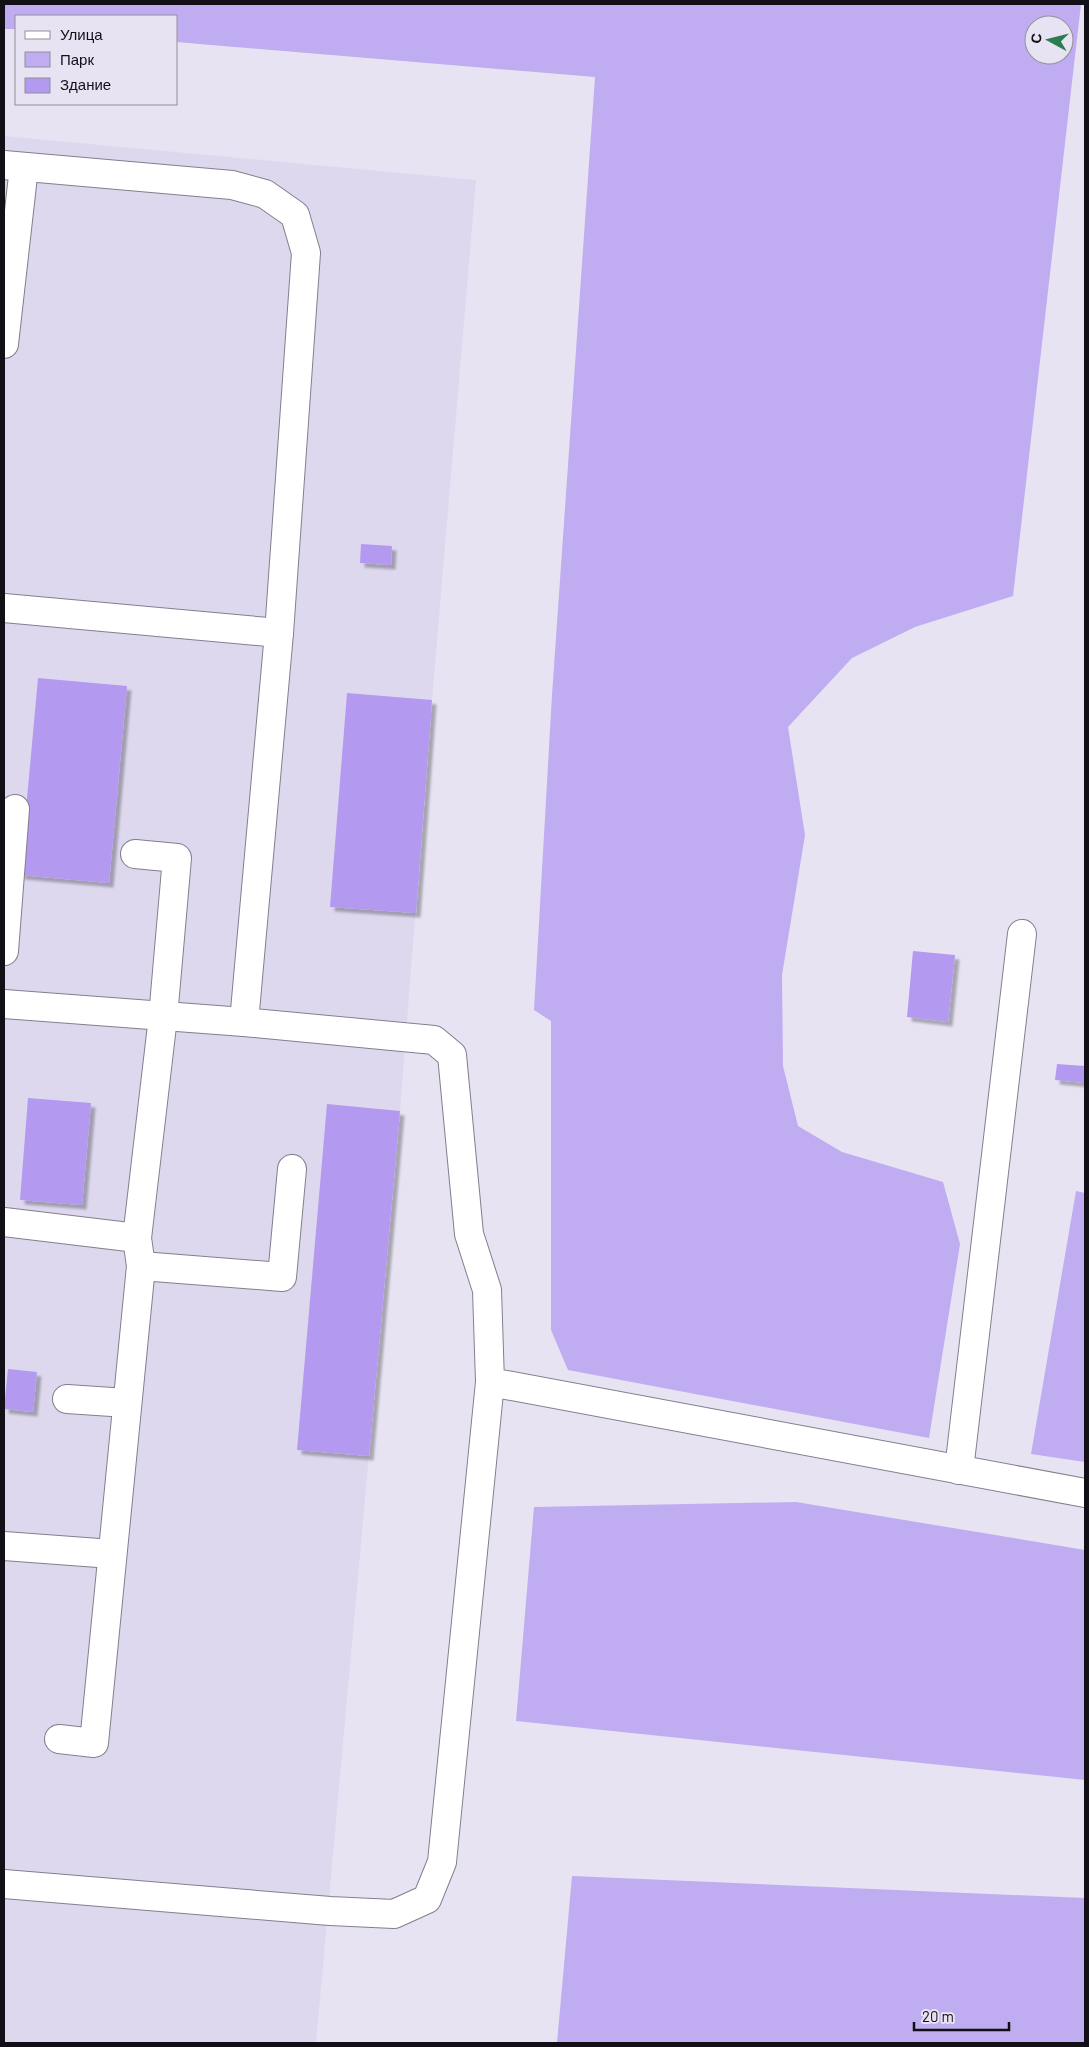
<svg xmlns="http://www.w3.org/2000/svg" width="1089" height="2047" font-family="Barlow,sans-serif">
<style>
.built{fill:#ded8ef}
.green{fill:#c0acf1;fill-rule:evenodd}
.building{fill:#b499f1;filter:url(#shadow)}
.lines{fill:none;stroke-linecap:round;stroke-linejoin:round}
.minor-casing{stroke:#827f8d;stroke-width:30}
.minor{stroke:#fff;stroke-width:28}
</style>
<defs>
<filter id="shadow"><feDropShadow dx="4.5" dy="4.5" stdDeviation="1" flood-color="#0004"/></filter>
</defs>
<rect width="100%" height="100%" fill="#e7e3f3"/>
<polygon class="built" points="4,136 476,180 432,700 400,1111 316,2043 4,2043"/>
<g class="green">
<path d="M 4,4 L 1081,4 L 1013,596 L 915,627 L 852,658 L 788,727 L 805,835 L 782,975 L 783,1066 L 798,1126 L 842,1152 L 943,1182 L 960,1244 L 929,1438 L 568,1370 L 551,1330 L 551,1021 L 534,1010 L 552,695 L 595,77 L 176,42 L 176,16 L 16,16 L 16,29 L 4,29 ZM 1034,25 L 1064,25 L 1064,55 L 1034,55 Z"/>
<polygon points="1076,1191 1085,1193 1085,1462 1031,1454"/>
<polygon points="796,1502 1085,1550 1085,1780 516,1721 534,1507"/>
<polygon points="572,1876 1085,1898 1085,2043 557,2043"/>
</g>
<g class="building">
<polygon points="361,544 392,546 391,565 360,563"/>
<polygon points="38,678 127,686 109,883 20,875"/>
<polygon points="347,693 432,700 416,913 330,907"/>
<polygon points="913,951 955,955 948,1022 907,1017"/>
<polygon points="1057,1064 1085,1066 1085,1083 1055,1080"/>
<polygon points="28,1098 91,1103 82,1205 20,1200"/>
<polygon points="327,1104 400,1111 369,1456 297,1450"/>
<polygon points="8,1369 37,1372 33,1412 4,1409"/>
</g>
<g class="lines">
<defs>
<g id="minor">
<polyline points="4,165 232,185 265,194 295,215 306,253 279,633 244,1022"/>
<polyline points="4,344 24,167"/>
<polyline points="4,608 279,633"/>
<polyline points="4,951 15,809"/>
<polyline points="4,1004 244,1022 434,1040 452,1055 469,1234 487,1290 490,1382 1085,1493"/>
<polyline points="4,1222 137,1238"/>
<polyline points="141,1266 282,1277 292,1169"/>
<polyline points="67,1399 127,1403"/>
<polyline points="959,1470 1022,934"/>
<polyline points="4,1546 112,1554"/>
<polyline points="59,1739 94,1743 141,1266 137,1238 163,1017 177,858 135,854"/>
<polyline points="4,1884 330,1911 394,1914 427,1899 442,1862 490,1382"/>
</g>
</defs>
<use href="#minor" class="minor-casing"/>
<use href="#minor" class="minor"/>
</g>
<rect width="1089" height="2047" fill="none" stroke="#121016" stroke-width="10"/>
<rect x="15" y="15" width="162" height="90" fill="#e7e3f3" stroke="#928f9b"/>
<rect x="25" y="31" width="25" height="8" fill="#ffffff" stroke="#928f9b"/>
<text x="60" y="40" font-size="15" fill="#121016">Улица</text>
<rect x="25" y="52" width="25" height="15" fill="#c0acf1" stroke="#928f9b"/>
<text x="60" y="65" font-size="15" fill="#121016">Парк</text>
<rect x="25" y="78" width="25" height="15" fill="#b499f1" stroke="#928f9b"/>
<text x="60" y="90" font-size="15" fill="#121016">Здание</text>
<g transform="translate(1049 40) rotate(277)"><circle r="24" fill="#e7e3f3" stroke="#928f9b"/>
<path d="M0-4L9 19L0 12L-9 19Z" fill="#2a7d4f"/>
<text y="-8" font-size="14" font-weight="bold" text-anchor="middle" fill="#121016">С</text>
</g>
<path d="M914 2022v8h95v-8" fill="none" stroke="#121016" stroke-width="2.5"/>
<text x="922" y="2022" font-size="15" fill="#121016" stroke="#e7e3f3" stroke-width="4" paint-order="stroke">20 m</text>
</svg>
